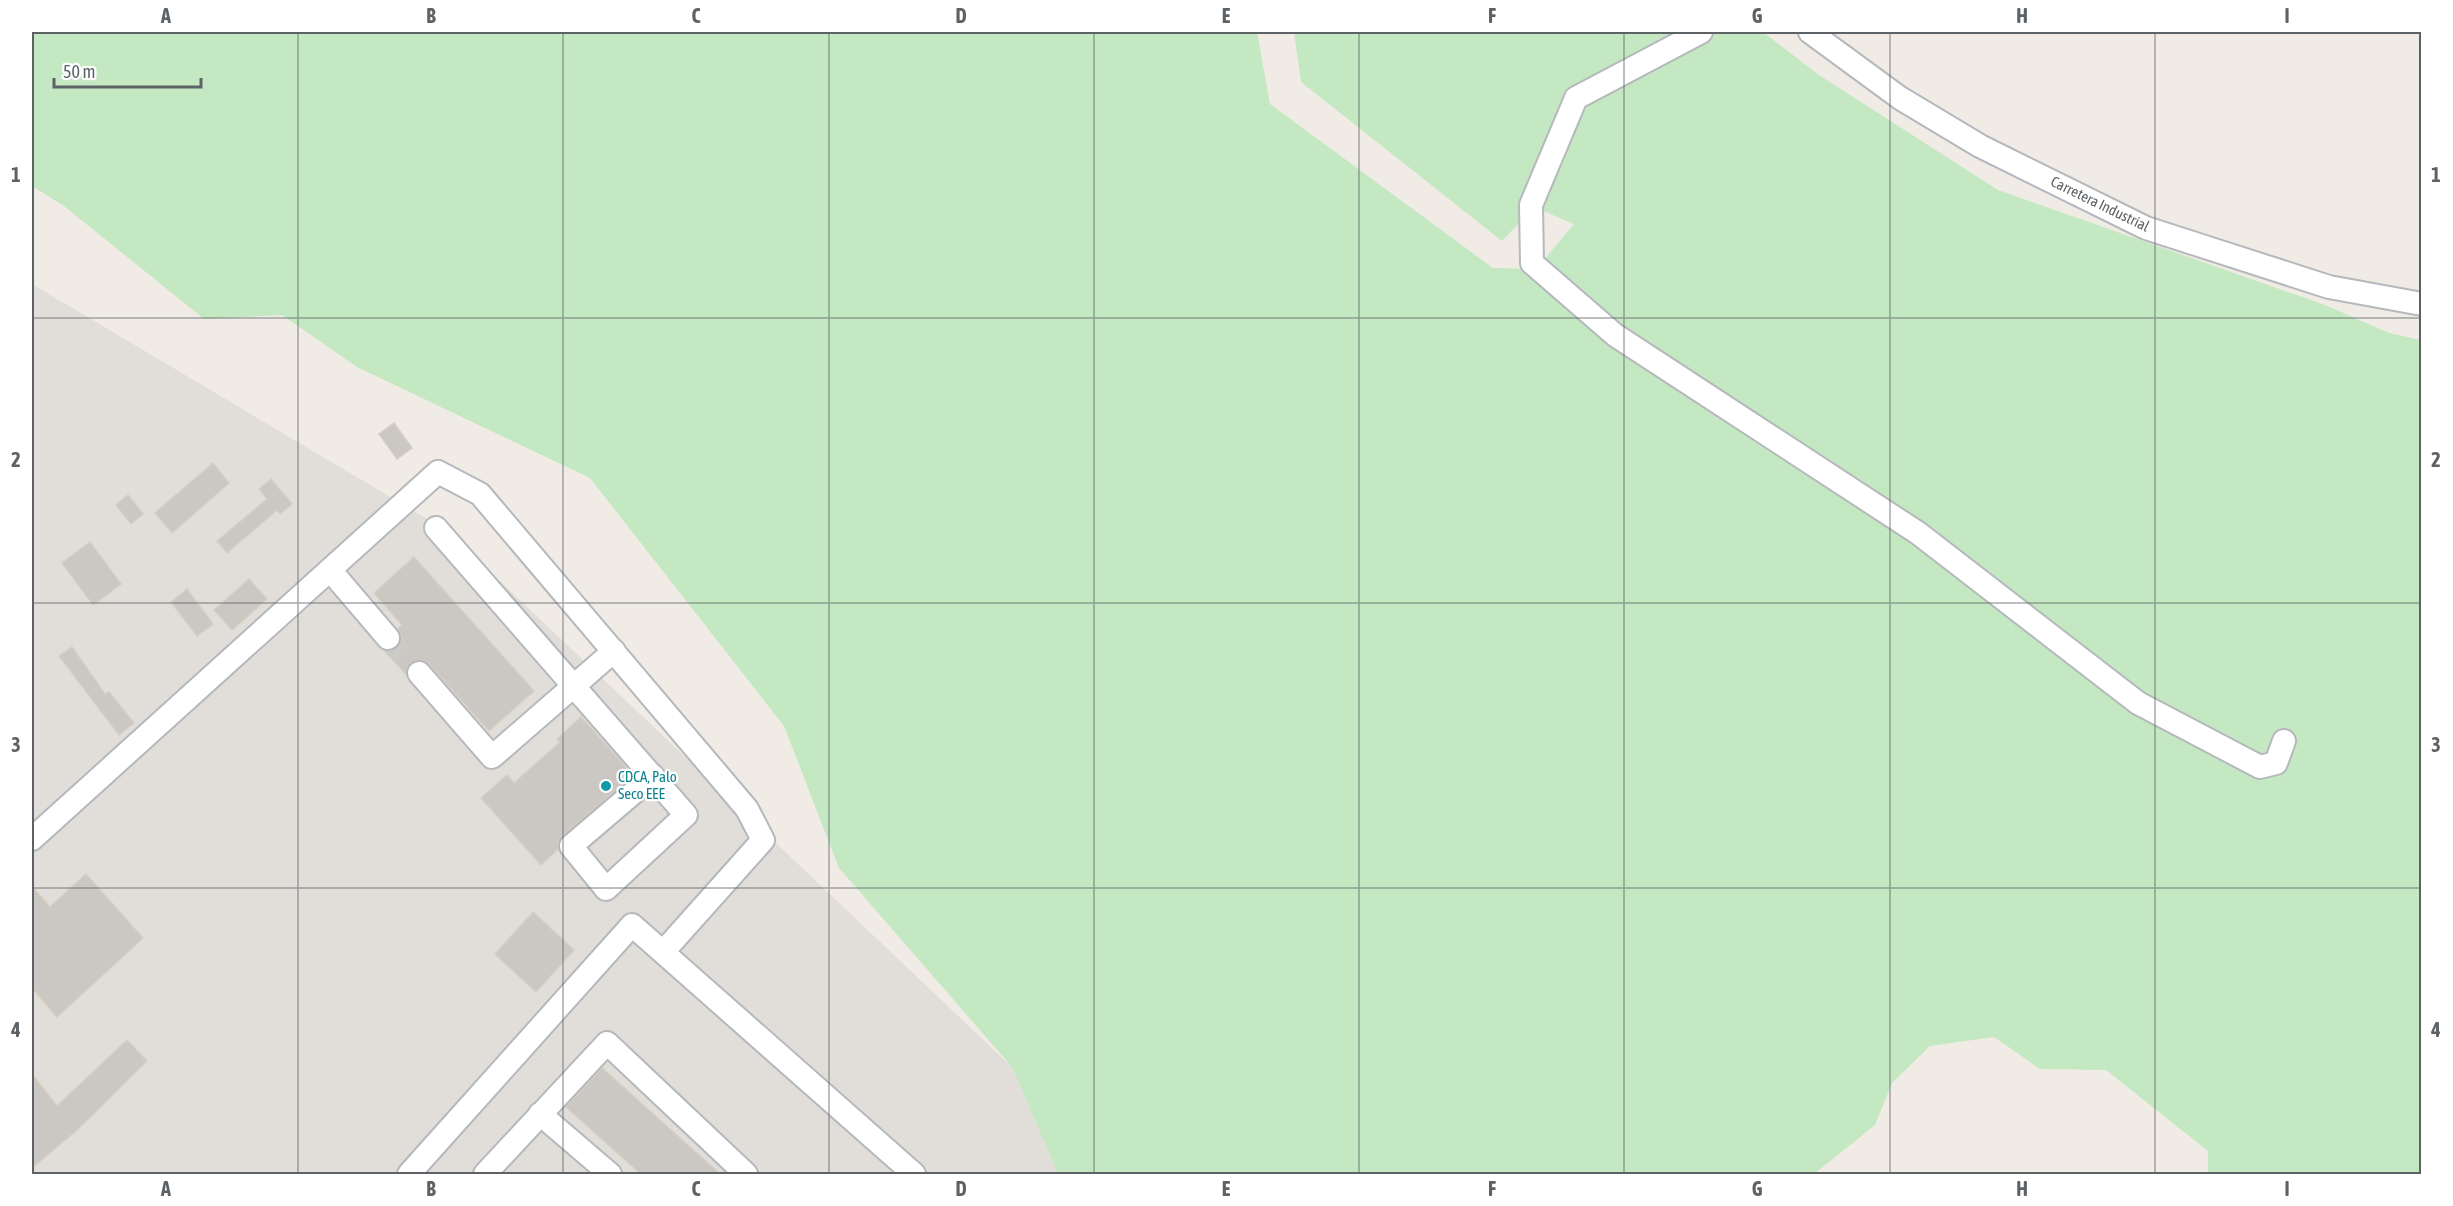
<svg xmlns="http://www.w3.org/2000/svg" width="2453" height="1206" font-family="'Asap Condensed',sans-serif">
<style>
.industrial{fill:#e1ded9}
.green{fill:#c4e8c1}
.building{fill:#cbc7c2;stroke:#d5cec3;stroke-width:1.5}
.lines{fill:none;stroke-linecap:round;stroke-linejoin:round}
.minor-tunnel{stroke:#cbcac5;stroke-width:22;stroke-dasharray:22 11;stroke-linecap:butt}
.minor-casing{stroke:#b5b8bc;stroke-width:26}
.minor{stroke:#fff;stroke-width:22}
.grid{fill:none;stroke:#5d6266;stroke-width:1.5;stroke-opacity:0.55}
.culture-dot{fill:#0f9aa8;stroke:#fff;stroke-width:2}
.labels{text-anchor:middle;stroke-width:4.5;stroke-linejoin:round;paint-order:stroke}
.street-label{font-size:15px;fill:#5d6266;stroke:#fff}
.culture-label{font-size:15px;fill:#0d838f;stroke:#fff;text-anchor:start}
.neatline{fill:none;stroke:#5d6266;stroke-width:2}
.grid-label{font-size:20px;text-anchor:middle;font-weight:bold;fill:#5d6266}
</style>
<rect width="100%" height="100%" fill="#f0ece5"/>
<polygon class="industrial" points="32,284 446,530 1012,1067 1058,1174 32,1174"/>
<polygon class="green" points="32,32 1257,32 1270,104 1493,268 1536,269 1574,224 1534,207 1502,241 1301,82 1294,32 1763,32 1819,75 1998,190 2325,305 2389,333 2421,340 2421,1174 2208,1174 2208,1151 2106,1070 2040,1069 1994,1037 1930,1046 1892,1083 1875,1125 1814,1174 1058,1174 1012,1067 839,868 784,726 590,478 357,367 282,315 204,319 64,206 32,186"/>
<g class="building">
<polygon points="394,423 412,448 397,459 379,434"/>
<polygon points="213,463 229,483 172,533 155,513"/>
<polygon points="271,479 292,504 280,514 277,510 227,553 217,541 267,499 259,489"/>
<polygon points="128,495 143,514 131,524 116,505"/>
<polygon points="90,542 121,584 93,605 62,563"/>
<polygon points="414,557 534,691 489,731 429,664 416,660 410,663 406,674 385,651 396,649 400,643 401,636 398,629 402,625 374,593"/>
<polygon points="249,579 267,599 232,630 214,610"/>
<polygon points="187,589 213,624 197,636 171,602"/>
<polygon points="72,647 105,694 109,692 134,723 119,735 59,656"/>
<polygon points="581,717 633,775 562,836 558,842 558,849 541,865 481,798 507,775 514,783 560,742 557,739"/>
<polygon points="86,874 143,938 57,1017 32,988 32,886 50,907"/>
<polygon points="533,912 574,950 536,992 495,954"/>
<polygon points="127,1040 147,1061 77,1130 32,1168 32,1074 57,1106"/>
<polygon points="602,1068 720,1174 641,1174 566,1107"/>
</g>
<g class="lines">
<polyline class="minor-tunnel" points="388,638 419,673"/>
<defs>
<g id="minor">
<polyline points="1701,32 1576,98 1531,205 1532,263 1615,335 1918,533 2138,703 2260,767 2276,763 2284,741"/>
<polyline points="1810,32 1900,98 1980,146 2146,228 2329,287 2422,304"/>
<polyline points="436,528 686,815 606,889 571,846 653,776"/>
<polyline points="330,570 388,638"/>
<polyline points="419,673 492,757 614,651"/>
<polyline points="32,839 438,472 480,494 747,809 763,840 663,952"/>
<polyline points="540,1114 610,1174"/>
<polyline points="409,1174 632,925 914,1174"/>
<polyline points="485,1174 607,1043 746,1174"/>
</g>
</defs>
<use href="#minor" class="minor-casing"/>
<use href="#minor" class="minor"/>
</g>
<path class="grid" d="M 298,32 L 298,1174M 563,32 L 563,1174M 829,32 L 829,1174M 1094,32 L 1094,1174M 1359,32 L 1359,1174M 1624,32 L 1624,1174M 1890,32 L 1890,1174M 2155,32 L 2155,1174M 32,318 L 2422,318M 32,603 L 2422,603M 32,888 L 2422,888"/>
<circle class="culture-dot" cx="606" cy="786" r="6"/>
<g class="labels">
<g class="street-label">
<text transform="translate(2100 204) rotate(26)" y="5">Carretera Industrial</text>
</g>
<g class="culture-label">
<text x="618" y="782">CDCA, Palo<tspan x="618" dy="17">Seco EEE</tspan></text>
</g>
</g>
<rect width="2453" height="1206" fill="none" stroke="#ffffff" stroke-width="66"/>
<path d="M54 78v9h147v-9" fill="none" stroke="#5d6266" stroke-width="3"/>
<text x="63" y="78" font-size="18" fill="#5d6266" stroke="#ffffff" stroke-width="4.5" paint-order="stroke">50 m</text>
<rect x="33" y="33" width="2387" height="1140" class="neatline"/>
<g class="grid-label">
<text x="166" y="23">A</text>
<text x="431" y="23">B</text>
<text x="696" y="23">C</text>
<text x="961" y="23">D</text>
<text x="1226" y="23">E</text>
<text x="1492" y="23">F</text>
<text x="1757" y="23">G</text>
<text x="2022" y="23">H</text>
<text x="2287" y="23">I</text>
<text x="16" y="182">1</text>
<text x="2436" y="182">1</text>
<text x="16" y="467">2</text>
<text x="2436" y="467">2</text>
<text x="16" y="752">3</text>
<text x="2436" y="752">3</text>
<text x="16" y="1037">4</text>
<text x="2436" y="1037">4</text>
<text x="166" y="1196">A</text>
<text x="431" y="1196">B</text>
<text x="696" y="1196">C</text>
<text x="961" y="1196">D</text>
<text x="1226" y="1196">E</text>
<text x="1492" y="1196">F</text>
<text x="1757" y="1196">G</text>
<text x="2022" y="1196">H</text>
<text x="2287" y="1196">I</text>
</g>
</svg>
